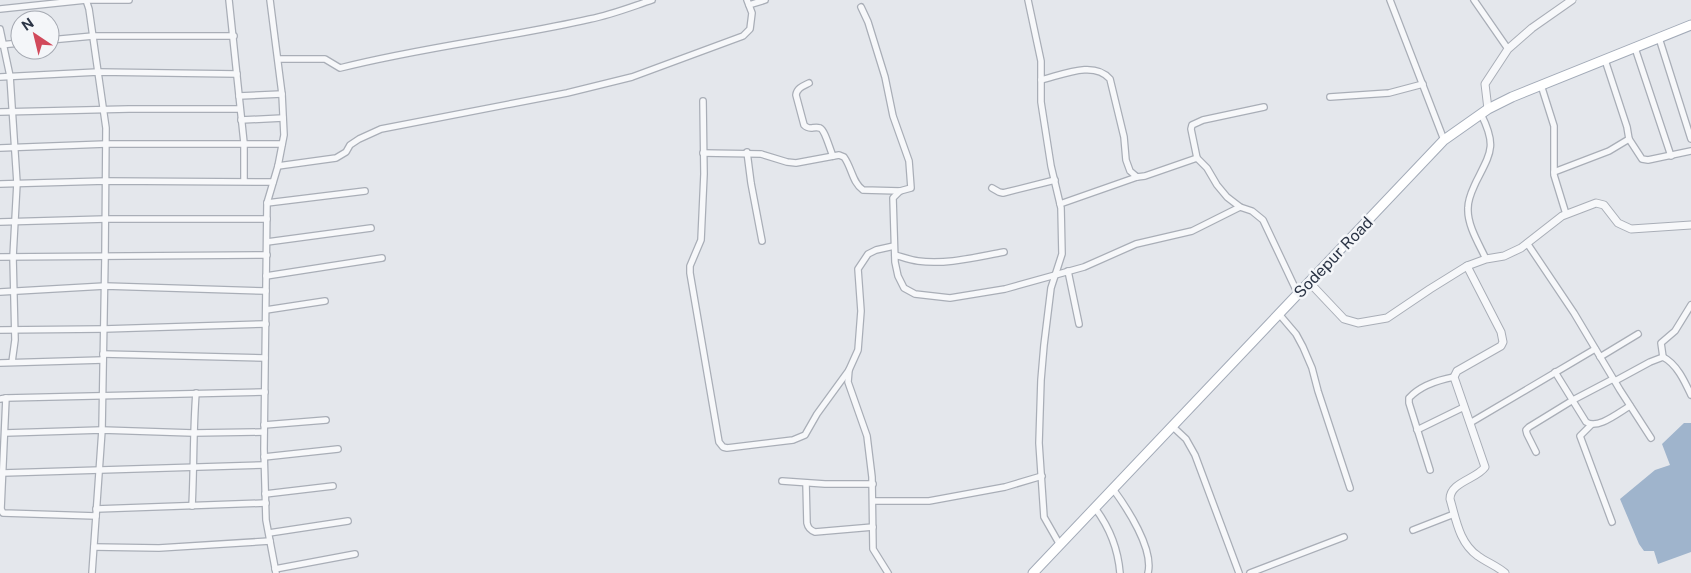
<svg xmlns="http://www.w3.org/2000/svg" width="1691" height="573" font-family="'Public Sans',sans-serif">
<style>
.water{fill:#9fb4cc}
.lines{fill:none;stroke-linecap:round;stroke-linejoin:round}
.minor-casing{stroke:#a9aeb7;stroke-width:8}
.tertiary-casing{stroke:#a9aeb7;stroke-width:9}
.primary-casing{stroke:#a3abb8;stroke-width:11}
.minor{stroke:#f7f8fa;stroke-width:5.5}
.tertiary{stroke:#f7f8fa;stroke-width:7}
.primary{stroke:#fff;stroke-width:9}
.labels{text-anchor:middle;stroke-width:5;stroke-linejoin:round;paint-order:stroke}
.street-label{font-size:16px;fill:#2b3445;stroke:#f4f6f9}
</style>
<rect width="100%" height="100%" fill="#e4e7ec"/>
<polygon class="water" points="1684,423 1691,423 1691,552 1658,564 1654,551 1644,551 1639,544 1620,499 1655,470 1670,465 1662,444"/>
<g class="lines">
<defs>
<g id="minor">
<polyline points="86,0 89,9 106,128 105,257 102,430 92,573"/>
<polyline points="229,0 244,143 244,181"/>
<polyline points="270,0 282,94 284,135 278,166 267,203 264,449 266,520 276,573"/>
<polyline points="1028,0 1041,61 1041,102 1051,166 1061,208 1062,254 1051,288 1044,345 1041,380 1039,443 1044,517 1060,545"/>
<polyline points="1390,0 1444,140"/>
<polyline points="1474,0 1508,49"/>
<polyline points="749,5 765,0"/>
<polyline points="861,7 868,22 885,77 893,116 909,161 911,188 900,191 893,198 895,262 898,276 904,288 915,294 950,298 1005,289 1084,267 1136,244 1192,231 1240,207"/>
<polyline points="0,9 86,0 129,0"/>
<polyline points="0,29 10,76 17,183 13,257 15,340 12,362"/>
<polyline points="1659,38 1691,139"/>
<polyline points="50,40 93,36 234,36"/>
<polyline points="0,45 20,43"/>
<polyline points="1635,48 1671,156"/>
<path d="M 278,59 L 325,59 L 340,68 C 422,47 507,38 590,19 C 611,15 631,7 652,0"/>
<polyline points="0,77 98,72 237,74"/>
<path d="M 1041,80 C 1062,75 1094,60 1110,79 L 1124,137 L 1126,160 L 1130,171 L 1137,177 L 1145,176 L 1197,158 L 1207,168 L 1217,185 L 1227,197 L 1240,207 L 1252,211 L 1263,220 L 1298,294"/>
<path d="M 809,83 C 803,86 797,88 796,95 L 804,125 C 810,131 813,126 820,128 C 825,130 830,150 833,156"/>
<polyline points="1541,85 1554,126 1554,172"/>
<polyline points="239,96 282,94"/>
<polyline points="1330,97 1389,93 1423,84"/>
<polyline points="703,101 704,174 701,240 690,266 690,273 719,442 723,447 727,448 793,440 805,435 817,414 849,370"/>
<polyline points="0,112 129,109 240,109"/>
<path d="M 1481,114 C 1497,146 1491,152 1476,182 C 1472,191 1468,198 1468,208 C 1467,225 1479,244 1486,259"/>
<polyline points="241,120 283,118"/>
<polyline points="1629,139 1642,159 1648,160 1691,151"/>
<polyline points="0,148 106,144 282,144"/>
<polyline points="747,152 751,183 762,241"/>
<path d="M 703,153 L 761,154 L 787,162 L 796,163 L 839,155 L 844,157 C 852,168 852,182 863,190 L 900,191"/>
<polyline points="1197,158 1191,129 1192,125 1203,120 1264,107"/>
<polyline points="278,166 336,158 346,152 350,145 359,139 381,129 567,93 632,77 743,36 750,29 752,13 747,0"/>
<polyline points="0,184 106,181 273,182"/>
<polyline points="992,188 999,192 1003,193 1055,180"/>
<polyline points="267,203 365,191"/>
<polyline points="1060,204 1137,177"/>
<polyline points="1566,214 1554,175 1554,172 1609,151 1629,139 1627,127 1605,60"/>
<polyline points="0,222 106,219 267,219"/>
<polyline points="267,242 371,228"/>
<polyline points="1527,243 1574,313 1620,390 1651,438"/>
<path d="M 895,255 C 902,257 910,260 918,261 C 946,265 976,257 1004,252"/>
<polyline points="0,257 267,255"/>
<polyline points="1068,271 1079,324"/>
<polyline points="266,276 382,258"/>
<polyline points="0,292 105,286 266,291"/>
<polyline points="266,310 325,301"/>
<polyline points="1279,314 1296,334 1303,347 1312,368 1318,391 1350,488"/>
<polyline points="0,330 104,329 266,324"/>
<polyline points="103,354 265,358"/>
<polyline points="1600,357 1638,334"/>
<polyline points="1663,357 1661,343 1675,331 1691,305"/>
<polyline points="0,363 103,360"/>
<path d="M 1555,372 L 1586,422 C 1598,430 1619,412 1630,406"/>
<path d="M 1615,381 L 1650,362 L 1663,357 C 1677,364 1685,382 1691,395"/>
<polyline points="6,398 265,392"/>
<polyline points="0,399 6,398 1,509 3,513 96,516"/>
<polyline points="1470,423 1595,349"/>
<polyline points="264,425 326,420"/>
<polyline points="1591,425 1580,436 1612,522"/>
<polyline points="1172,426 1186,439 1195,455 1239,573"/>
<polyline points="1417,430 1464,407"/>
<polyline points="5,433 102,430 193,433 264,432"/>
<polyline points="1536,452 1527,434 1526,430 1529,427 1573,400 1613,379"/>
<polyline points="264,457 338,449"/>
<path d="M 1430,470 L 1409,403 L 1409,398 C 1420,386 1438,380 1454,377"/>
<polyline points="3,473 264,465"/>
<polyline points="782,481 825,484 873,484"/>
<path d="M 806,483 L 807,523 C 808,528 810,530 815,532 L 873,527"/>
<path d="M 1113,489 C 1127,508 1154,549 1148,573"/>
<polyline points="265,494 333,486"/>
<polyline points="873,501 929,501 1005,487 1042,476"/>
<path d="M 192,506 C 194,469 193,431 196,393"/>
<path d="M 1095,508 C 1110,528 1118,548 1120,573"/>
<polyline points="96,509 266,503"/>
<polyline points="1413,530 1454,514"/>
<polyline points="269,533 348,521"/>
<polyline points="94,547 159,548 270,541"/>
<polyline points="275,569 355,554"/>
<polyline points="888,573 873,549 872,477 867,436 848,382 849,370 858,350 861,311 858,269 868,254 876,250 894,246"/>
<polyline points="1250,573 1344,537"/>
</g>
<g id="tertiary">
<polyline points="1488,109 1485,84 1508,49 1532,28 1572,0"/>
<path d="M 1467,266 L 1501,332 L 1503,342 L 1501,346 L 1457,371 L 1454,377 L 1485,467 C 1477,479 1450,482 1450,499 C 1456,519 1459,543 1478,556 C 1486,562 1497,566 1505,573"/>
<polyline points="1309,282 1344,319 1358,323 1387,318 1430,289 1467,266 1486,259 1504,256 1521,248 1562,216 1596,203 1604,205 1618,223 1631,229 1691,225"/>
</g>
<polyline id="primary" points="1033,573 1444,140 1488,109 1512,97 1691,25"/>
</defs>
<use href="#minor" class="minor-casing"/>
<use href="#tertiary" class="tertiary-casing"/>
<use href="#primary" class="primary-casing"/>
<use href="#minor" class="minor"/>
<use href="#tertiary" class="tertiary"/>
<use href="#primary" class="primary"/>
</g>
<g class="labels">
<g class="street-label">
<text transform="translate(1333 257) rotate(-46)" y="6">Sodepur Road</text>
</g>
</g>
<g transform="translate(35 35) rotate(325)"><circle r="24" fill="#f4f6f9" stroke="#a4a8b1"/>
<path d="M0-4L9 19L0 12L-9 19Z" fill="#d1495b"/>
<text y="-8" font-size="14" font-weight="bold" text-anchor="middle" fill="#2b3445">N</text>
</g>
</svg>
